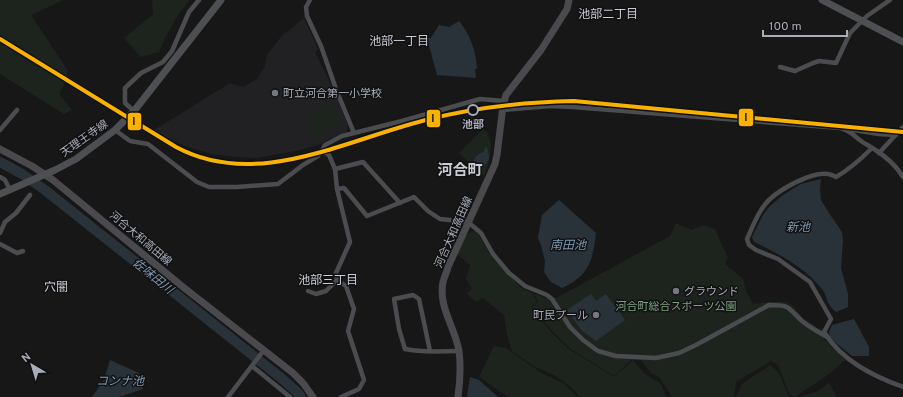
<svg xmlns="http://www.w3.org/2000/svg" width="903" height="397" font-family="Overpass,'Noto Sans JP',sans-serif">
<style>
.built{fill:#212123}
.green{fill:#1d241e}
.water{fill:#2a3239}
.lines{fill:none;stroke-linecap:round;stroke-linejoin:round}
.river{stroke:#2a3239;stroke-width:10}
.street{stroke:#4b4c50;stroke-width:4.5}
.secondary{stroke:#4a4a4e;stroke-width:7}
.primary{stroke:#4d4f52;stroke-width:7}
.rail-1-casing{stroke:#111113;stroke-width:7}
.rail-1{stroke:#fab202;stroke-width:4}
.poi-dot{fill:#757880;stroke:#111113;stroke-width:1.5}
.stop-dot{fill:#111113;stroke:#a8adb8;stroke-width:2}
.labels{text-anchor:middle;stroke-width:3;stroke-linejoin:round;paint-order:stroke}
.poi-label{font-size:11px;fill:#a8adb8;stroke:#111113;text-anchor:start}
.stop-label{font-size:11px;font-weight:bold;fill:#a8adb8;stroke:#111113}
.street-label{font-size:11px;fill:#a8adb8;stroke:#111113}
.park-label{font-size:11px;fill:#7fa381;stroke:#111113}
.neighbourhood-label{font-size:12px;fill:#c9ccd4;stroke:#111113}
.water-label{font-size:12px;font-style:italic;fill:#7f9bb3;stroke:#111113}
.district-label{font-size:15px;font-weight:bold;fill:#c9ccd4;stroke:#111113}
.line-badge{stroke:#111113;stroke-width:1.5}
.pale-badge-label{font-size:11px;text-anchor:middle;font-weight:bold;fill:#111}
</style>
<rect width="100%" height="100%" fill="#171717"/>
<polygon class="built" points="304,18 318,49 315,52 338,99 348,126 346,132 329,139 321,144 300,150 257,158 235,157 212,154 188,147 166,138 154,130 230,83 243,87 257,79 265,66 267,55 283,34 290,30"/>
<g class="green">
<polygon points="0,0 63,0 31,15 68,71 63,87 59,94 72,110 64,114 0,74"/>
<path d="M 152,0 L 190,0 C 176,16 167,33 159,52 L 141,57 L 124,38 L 153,14 Z"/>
<polygon points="332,103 342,122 316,137 305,119"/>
<path d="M 483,129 C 497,137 489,165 484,176 L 459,153 Z"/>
<polygon points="676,223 691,230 704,225 715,229 726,254 728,257 725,264 744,280 745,288 753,304 769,302 786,302 793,306 803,318 819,329 822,328 823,338 845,360 832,372 795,397 789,393 778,365 771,361 736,382 734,397 672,397 659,377 651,373 641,360 633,360 645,374 660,383 667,397 580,397 570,386 554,375 535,367 512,351 507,335 504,315 483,298 476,302 467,294 472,289 466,279 470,265 457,254 466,235 471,231 477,232 491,256 520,287 532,293 537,302 531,307 552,333 569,349 614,377 633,360 631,360 614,376 571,349 553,332 532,307 538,302 534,294 549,299 558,297 670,236"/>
<polygon points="494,346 506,348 543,374 563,383 578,397 508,397 479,377"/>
<polygon points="770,365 779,373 789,397 736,397 742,384"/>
<polygon points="829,383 837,397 799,397 818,391"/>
</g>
<g class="water">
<path d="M 459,21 C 470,34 476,51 477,69 L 475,69 L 476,78 L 437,75 L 427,38 L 431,38 L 439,25 L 449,27 Z"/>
<path d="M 485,147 L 487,147 C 490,159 490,160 482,169 L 479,169 C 470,162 474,155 484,152 Z"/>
<path d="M 821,179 L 820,189 L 821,200 L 829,213 L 842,232 L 843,241 L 841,268 L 848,294 L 848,307 L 836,312 C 825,303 828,297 822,289 C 804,267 778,253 754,242 L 752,237 L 763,215 L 769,207 L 783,195 L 801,184 Z"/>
<path d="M 559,200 L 596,233 C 593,260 589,276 562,288 L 551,282 L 544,272 L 545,261 L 541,245 L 538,238 L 542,215 Z"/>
<polygon points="591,294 596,301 606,294 625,320 596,341 581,330 567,310"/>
<polygon points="854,319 869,347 869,356 852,356 830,338 829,332 832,325"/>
<polygon points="110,360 139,373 143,389 119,397 92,397 104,380"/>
<polygon points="470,377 479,380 498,397 467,397"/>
</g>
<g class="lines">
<polyline class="river" points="0,162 22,174 45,190 280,377 297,392 301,397"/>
<g class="street">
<polyline points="310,0 306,7 307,16 321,46 336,89 354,133"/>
<polyline points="780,67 795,71 813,63 819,61 836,63 850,33 867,16 890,0"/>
<path d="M 503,110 L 550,106 L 572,107 L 840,128 C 850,130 853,135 861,141 C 865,144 870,146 874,149 C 885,156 896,165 903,177"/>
<polyline points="134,111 125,103 125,88 141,73 163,62 172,51 189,12 199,0"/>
<polyline points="848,129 878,134 896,135"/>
<polyline points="0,130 17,110"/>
<polyline points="115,130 130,141 148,144 197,182 209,187 237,187 278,184 303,165 318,156 322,151 325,145 342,136 402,121 480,99 504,101"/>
<path d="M 872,148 C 861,159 850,169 836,177 C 834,176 830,174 828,174 C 812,171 781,189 770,199 C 759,209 753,226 747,239 L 749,245 L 756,250 L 778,259 L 810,282 L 831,319 L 824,332 C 842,361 873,376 903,387"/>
<polyline points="322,151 329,155 335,169 337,189 350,242 336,273 337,280 346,286 354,309 348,331 364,380 359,389 341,397"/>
<polyline points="879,153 903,127"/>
<polyline points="335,169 363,162 400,203"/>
<polyline points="0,177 5,180 10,190"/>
<path d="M 337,189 L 344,188 L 367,216 L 414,197 L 428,211 L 440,219 L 468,222 L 481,233 L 493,254 L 509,273 L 525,286 L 547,295 L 552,299 L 570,327 L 583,340 L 598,351 L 616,356 L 656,358 L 679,353 L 696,345 L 769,305 C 791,305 787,307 802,321 C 809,327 819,332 827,337"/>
<polyline points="0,233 5,222 16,213 30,195"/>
<polyline points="0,244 17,253 23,251"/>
<polyline points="308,291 316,294 326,291 337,280"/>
<path d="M 430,351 L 419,299 L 413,295 L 394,299 L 399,329 L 405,349 C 423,353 441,351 459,351"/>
<polyline points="252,366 290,397"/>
<polyline points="228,397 264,350"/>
</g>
<g class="secondary">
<polyline points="0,149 32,166 53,180 183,287 293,373 303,383 313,397"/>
<path d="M 458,397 C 460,382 461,366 459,351 C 455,327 438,307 443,282 C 444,277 447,272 448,267 L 495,164 L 497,155 L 503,106 L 506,95 L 541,50 L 567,9 L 569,0"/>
</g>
<g class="primary">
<polyline points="822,0 903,42"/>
<polyline points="0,194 55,170 76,159 115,130 134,111 221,0"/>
</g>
<defs>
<path id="rail-1" d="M 0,39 L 176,147 C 258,191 349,138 430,119 C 477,107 525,102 574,101 L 903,132"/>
</defs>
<use href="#rail-1" class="rail-1-casing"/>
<use href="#rail-1" class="rail-1"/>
</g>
<g class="poi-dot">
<circle cx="275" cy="93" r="4"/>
<circle cx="676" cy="291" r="4"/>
<circle cx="596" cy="315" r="4"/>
</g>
<circle class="stop-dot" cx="473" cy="110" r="5"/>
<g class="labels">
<g class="poi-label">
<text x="283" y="97">町立河合第一小学校</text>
<text x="684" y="295">グラウンド</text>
<text x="588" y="319" text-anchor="end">町民プール</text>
</g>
<g class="stop-label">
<text x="473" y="128">池部</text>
</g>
<g class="street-label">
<text transform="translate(84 138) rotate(-35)" y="4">天理王寺線</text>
<text transform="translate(453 232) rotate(-66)" y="4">河合大和高田線</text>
<text transform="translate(141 238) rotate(40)" y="4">河合大和高田線</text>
</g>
<g class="park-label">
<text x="676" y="310">河合町総合スポーツ公園</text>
</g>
<g class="neighbourhood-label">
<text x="608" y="18">池部二丁目</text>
<text x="399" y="45">池部一丁目</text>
<text x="328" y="284">池部三丁目</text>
<text x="56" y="291">穴闇</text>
</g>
<g class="water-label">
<text x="798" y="231">新池</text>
<text x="568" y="249">南田池</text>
<text transform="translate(153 276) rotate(39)" y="4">佐味田川</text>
<text x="120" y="385">コンナ池</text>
</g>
<g class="district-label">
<text x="460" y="175">河合町</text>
</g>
</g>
<g class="line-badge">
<rect x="738" y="108" width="16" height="19" rx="4" fill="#fab202"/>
<rect x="426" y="109" width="15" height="19" rx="4" fill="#fab202"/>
<rect x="127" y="112" width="15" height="19" rx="4" fill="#fab202"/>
</g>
<g class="pale-badge-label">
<text x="746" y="121">I</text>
<text x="433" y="122">I</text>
<text x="134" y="125">I</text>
</g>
<g transform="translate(32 365) rotate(322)" stroke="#111113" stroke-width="3" paint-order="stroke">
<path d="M0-3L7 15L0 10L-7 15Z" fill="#a8adb8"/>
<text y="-6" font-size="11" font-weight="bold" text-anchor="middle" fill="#a8adb8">N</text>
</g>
<path d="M763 30v6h84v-6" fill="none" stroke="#a8adb8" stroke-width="2"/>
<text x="769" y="30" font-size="12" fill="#a8adb8" stroke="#111113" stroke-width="3" paint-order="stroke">100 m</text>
</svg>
